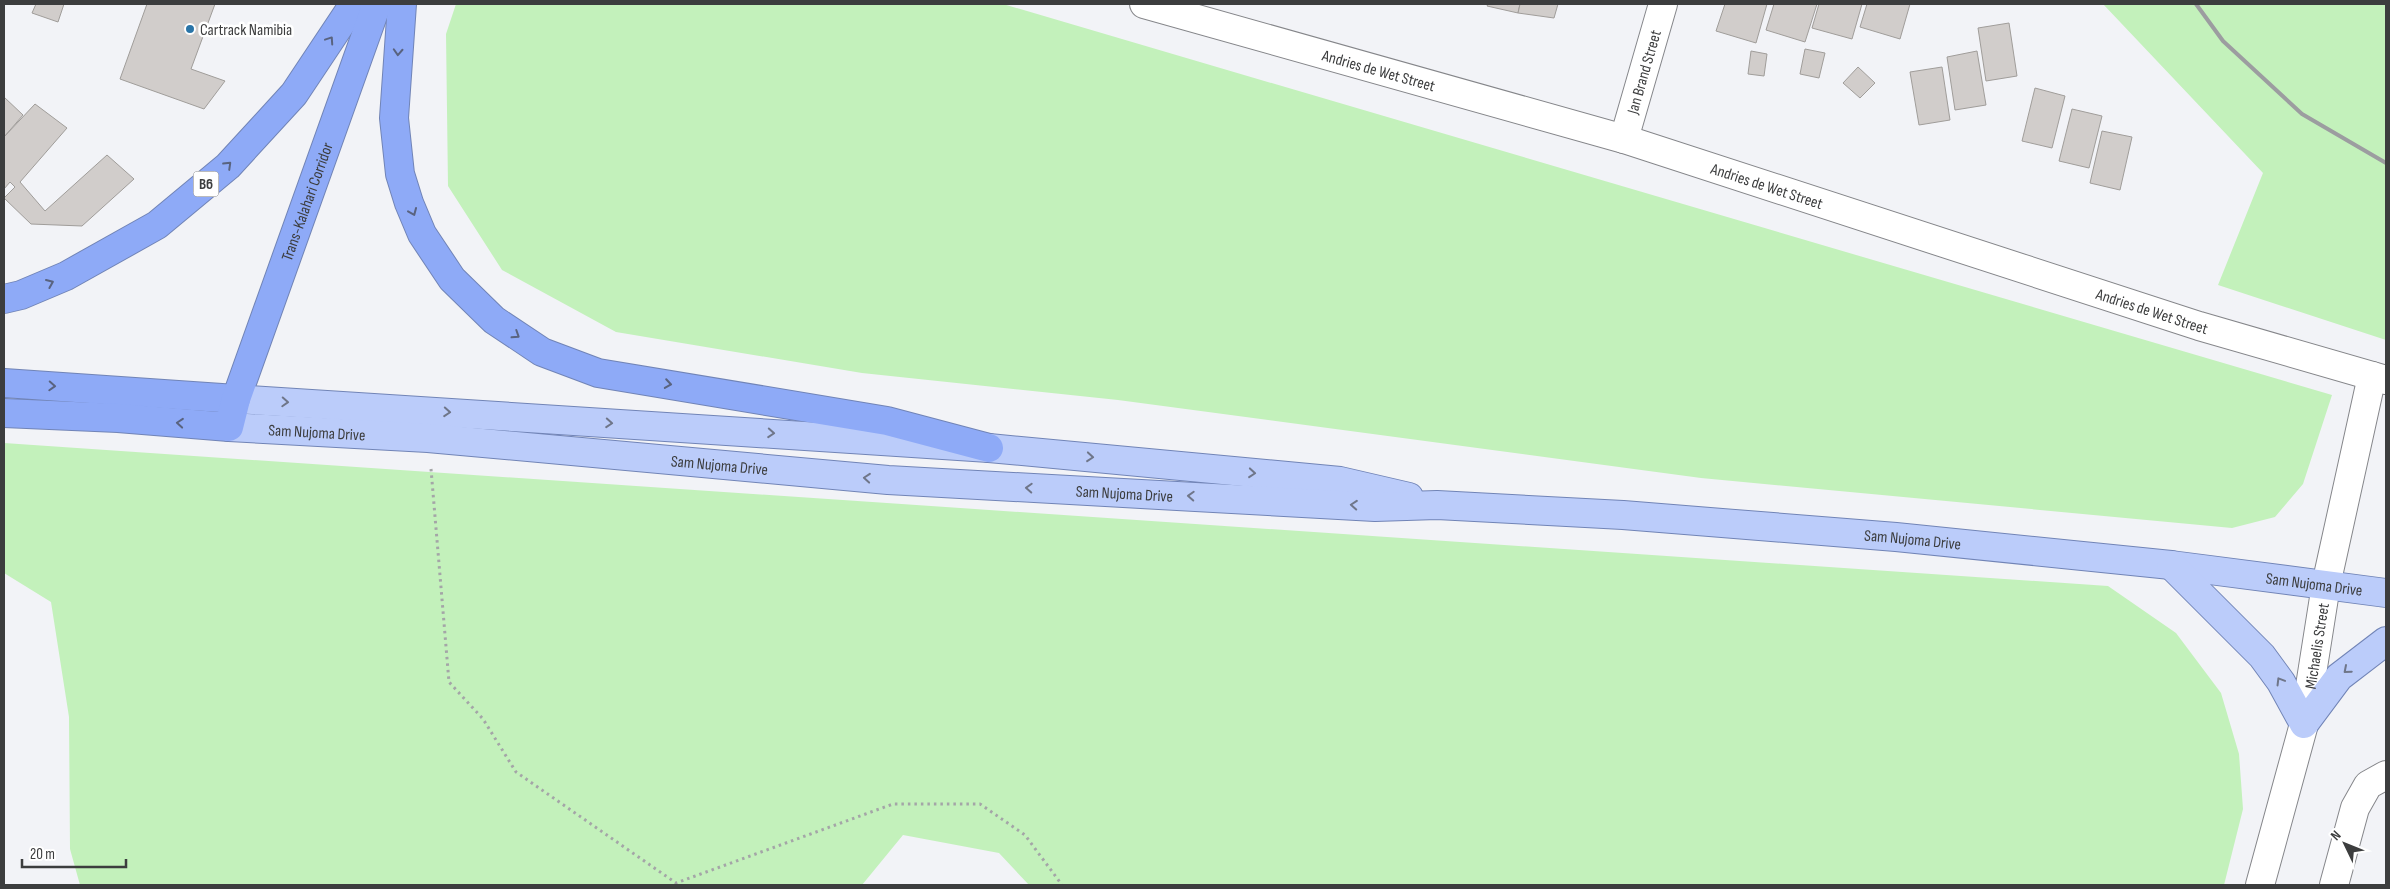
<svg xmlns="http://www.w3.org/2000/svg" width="2390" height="889" font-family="'Sofia Sans Condensed',sans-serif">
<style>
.green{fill:#c3f1bb}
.building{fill:#d1cdcb;stroke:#a09d9a}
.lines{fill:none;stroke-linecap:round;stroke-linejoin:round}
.minor-casing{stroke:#85868a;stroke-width:30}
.major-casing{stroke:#7184b6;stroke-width:30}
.highway-casing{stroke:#7184b6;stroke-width:30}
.path{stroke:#a4a5a7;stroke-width:3;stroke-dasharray:2.5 4;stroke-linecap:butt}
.minor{stroke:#fff;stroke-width:28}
.major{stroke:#bbccfa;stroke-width:28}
.highway{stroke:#8eaaf7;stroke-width:28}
.rail{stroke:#9c9da0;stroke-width:4}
.oneway{stroke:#59637f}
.oneway2{stroke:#6f7689}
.poi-dot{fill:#2a75a8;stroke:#fff;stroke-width:2}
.labels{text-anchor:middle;stroke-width:5;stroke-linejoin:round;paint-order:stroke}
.shield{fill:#fff;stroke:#767778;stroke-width:1}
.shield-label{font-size:15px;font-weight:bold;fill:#3c3d3e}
.poi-label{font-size:16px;fill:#3c3d3e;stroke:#fff;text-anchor:start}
.street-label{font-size:16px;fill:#3c3d3e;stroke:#fff}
</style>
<rect width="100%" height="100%" fill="#f2f3f7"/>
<g class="green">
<polygon points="456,4 1003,4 2332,395 2303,484 2275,517 2232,528 1701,478 1118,400 862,373 616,332 502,270 448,186 446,34"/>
<polygon points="2103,4 2386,4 2386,340 2218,285 2263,173"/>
<polygon points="4,443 2108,586 2176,633 2221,693 2239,754 2243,809 2224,885 1029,885 999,853 903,835 862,885 80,885 70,849 69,717 51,602 4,573"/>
</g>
<g class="building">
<polygon points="36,4 64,4 58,22 32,13"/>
<polygon points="147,4 215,4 191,69 225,81 204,109 120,79"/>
<polygon points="1488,4 1520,4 1518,13 1487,6"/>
<polygon points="1520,4 1558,4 1554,18 1518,13"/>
<polygon points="1725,4 1767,4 1756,43 1716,31"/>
<polygon points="1774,4 1817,4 1805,42 1766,30"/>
<polygon points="1819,4 1862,4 1852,39 1812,28"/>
<polygon points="1867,4 1910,4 1900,39 1860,27"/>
<polygon points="2009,23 2017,76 1986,81 1978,28"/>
<polygon points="1805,49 1825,53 1819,78 1800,74"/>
<polygon points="1751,51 1767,54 1764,76 1748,74"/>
<polygon points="1977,51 1986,105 1955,110 1947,57"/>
<polygon points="1858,67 1875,83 1860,98 1843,83"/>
<polygon points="1942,67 1950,120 1919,125 1910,72"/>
<polygon points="2035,88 2065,96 2052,148 2022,141"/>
<polygon points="4,97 23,115 4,137"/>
<polygon points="35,104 67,128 20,182 45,211 107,155 134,179 82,226 31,224 4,198 15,187 10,182 4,189 4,137"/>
<polygon points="2072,109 2102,116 2089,168 2059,161"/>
<polygon points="2102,131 2132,137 2120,190 2090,183"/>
</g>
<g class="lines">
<defs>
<g id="minor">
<path id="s1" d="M 1144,4 L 1624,139 L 2199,326 L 2386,380"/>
<path id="s2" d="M 1624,139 L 1663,4"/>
<path id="s3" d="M 2260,885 L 2304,724 L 2326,585 L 2372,376"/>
<polyline points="2334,885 2355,808 2368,785 2386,775"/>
</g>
<g id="major">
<polyline points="236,399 989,448 1340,481 1409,497"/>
<path id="s4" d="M 229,427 L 428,438 L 888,480 L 1375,507 L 1437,505 L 1623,515 L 1896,537 L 2171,565 L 2386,593"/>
<polyline points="2171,565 2262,656 2281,682 2304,724 2339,677 2386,641"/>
</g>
<g id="highway">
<polyline points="402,4 394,118 400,174 409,203 422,234 452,279 494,320 542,352 598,373 887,421 989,448"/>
<polyline points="4,299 21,295 66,276 157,225 228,166 294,94 354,4"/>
<polyline points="4,383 236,399"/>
<path id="s5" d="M 4,413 L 118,418 L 229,427 L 236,399 L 377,4"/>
</g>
</defs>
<use href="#minor" class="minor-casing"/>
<use href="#major" class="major-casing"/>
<use href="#highway" class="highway-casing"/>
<polyline class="path" points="431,469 449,682 483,719 516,772 676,883 893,804 980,804 1025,835 1062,885"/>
<use href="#minor" class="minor"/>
<use href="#major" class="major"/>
<use href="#highway" class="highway"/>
<polyline class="rail" points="2196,4 2223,41 2302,114 2386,163"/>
</g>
<defs><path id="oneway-chevron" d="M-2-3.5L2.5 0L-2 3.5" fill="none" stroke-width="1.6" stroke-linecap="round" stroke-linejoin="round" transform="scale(1.25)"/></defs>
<g class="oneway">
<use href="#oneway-chevron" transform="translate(330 40) rotate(-56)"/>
<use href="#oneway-chevron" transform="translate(398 52) rotate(93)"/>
<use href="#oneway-chevron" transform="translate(228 165) rotate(-44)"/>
<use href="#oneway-chevron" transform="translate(413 212) rotate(67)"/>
<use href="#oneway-chevron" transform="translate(50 283) rotate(-23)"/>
<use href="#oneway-chevron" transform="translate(516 335) rotate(33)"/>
<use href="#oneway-chevron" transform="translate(668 384) rotate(9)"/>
<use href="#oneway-chevron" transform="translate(52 386) rotate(3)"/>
<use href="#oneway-chevron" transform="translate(180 423) rotate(-175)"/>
</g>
<g class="oneway2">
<use href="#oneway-chevron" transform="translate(285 402) rotate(3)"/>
<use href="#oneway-chevron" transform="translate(447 412) rotate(4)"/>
<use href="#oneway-chevron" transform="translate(609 423) rotate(4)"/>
<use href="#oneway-chevron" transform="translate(771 433) rotate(4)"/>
<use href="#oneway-chevron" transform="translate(1090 457) rotate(5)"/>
<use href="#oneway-chevron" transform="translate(1252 473) rotate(5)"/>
<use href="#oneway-chevron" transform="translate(867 478) rotate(-175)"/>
<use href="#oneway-chevron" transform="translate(1029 488) rotate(-177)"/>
<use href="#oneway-chevron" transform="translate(1191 496) rotate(-177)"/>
<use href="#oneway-chevron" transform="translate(1354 505) rotate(-176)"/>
<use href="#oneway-chevron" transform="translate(2347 670) rotate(139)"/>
<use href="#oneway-chevron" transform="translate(2280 681) rotate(-121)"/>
</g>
<circle class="poi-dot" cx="190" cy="29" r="5"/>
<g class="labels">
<rect class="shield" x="193.5" y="171.5" width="25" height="25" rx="4"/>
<g class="shield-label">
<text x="206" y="189">B6</text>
</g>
<g class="poi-label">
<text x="200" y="35">Cartrack Namibia</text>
</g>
<g class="street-label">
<text dy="6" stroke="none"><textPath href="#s1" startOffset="244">Andries de Wet Street</textPath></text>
<text dy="6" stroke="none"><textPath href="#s2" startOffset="70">Jan Brand Street</textPath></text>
<text dy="6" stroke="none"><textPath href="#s1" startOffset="649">Andries de Wet Street</textPath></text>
<text dy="6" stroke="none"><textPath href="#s5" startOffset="464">Trans-Kalahari Corridor</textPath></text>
<text dy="6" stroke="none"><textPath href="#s1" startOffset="1054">Andries de Wet Street</textPath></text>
<text dy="6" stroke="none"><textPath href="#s4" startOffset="88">Sam Nujoma Drive</textPath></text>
<text dy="6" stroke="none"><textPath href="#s4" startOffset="492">Sam Nujoma Drive</textPath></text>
<text dy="6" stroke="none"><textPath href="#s4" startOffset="898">Sam Nujoma Drive</textPath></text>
<text dy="6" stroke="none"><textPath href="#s4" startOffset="1688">Sam Nujoma Drive</textPath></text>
<text dy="6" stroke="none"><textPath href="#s4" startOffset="2092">Sam Nujoma Drive</textPath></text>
<text dy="6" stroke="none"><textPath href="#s3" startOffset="246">Michaelis Street</textPath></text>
</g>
</g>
<rect width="2390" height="889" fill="none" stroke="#3c3d3e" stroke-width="10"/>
<g transform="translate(2345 844) rotate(313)" stroke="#ffffff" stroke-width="4" paint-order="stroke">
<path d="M0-4L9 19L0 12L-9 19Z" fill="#3c3d3e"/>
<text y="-8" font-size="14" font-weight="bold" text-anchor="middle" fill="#3c3d3e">N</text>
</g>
<path d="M22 859v8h104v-8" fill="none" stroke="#3c3d3e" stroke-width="2.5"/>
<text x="30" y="859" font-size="15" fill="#3c3d3e" stroke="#ffffff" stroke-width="4" paint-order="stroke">20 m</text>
</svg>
